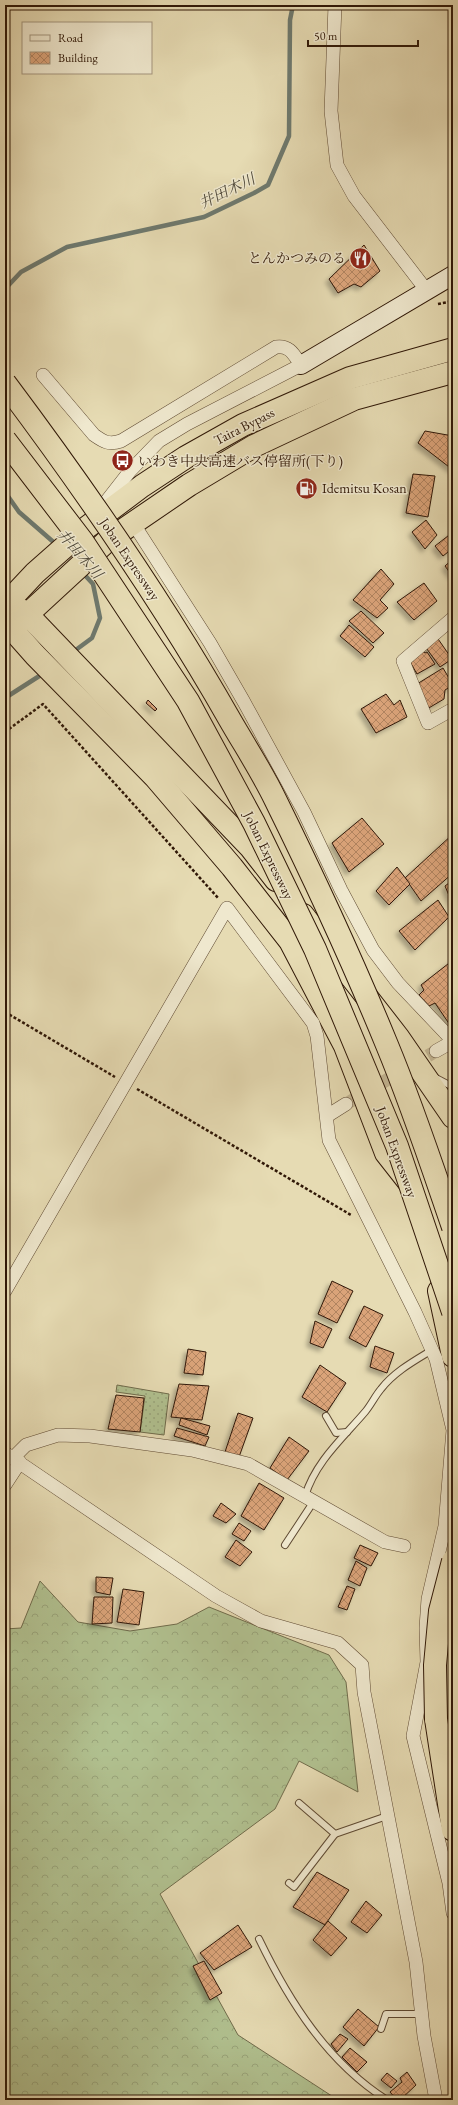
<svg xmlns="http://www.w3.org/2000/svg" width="458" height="2105" font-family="'EB Garamond','Noto Serif JP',serif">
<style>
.green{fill:url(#green-dots);stroke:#706c4c}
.forest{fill:url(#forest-crowns);stroke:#706c4c}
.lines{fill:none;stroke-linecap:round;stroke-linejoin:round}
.stream{stroke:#6e796e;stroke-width:4.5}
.building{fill:url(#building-cross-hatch);stroke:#301807;filter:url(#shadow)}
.street-tunnel{stroke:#c2b491;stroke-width:13;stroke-dasharray:13 6;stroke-linecap:butt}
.lane-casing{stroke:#5e4932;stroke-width:8}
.street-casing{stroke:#5e4932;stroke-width:14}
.secondary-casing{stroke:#301807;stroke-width:20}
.highway-casing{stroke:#301807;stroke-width:24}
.path{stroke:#301807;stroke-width:2.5;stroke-dasharray:3 2;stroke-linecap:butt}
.lane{stroke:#efe8ce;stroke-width:6}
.street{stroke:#efe8ce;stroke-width:13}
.secondary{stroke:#efe8ce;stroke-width:18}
.highway{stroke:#e6dbb3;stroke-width:22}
.highway-bridge-casing{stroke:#301807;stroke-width:24;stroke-linecap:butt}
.highway-bridge{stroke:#e6dbb3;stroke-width:22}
.labels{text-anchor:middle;stroke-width:3;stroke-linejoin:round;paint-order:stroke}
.poi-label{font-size:14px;fill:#301807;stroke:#efe8ce;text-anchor:start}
.street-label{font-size:14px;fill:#301807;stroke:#efe8ce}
.water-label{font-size:15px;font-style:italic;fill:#4f493a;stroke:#efe8ce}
</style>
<defs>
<pattern id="green-dots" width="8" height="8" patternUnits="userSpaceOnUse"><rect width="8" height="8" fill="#b1c190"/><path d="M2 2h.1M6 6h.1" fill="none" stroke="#99a57b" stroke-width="1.8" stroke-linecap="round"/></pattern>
<pattern id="forest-crowns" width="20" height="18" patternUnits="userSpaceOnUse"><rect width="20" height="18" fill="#b1c190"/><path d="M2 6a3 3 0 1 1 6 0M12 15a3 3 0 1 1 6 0" fill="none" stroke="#99a57b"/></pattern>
<pattern id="building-cross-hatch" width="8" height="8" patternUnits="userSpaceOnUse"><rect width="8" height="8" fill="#daa379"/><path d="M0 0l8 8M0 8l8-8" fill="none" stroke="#b18461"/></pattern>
<filter id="shadow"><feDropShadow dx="-3.5" dy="3.5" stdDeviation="2" flood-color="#0004"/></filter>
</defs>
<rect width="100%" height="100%" fill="#e6dbb3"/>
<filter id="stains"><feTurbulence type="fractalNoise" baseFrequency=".005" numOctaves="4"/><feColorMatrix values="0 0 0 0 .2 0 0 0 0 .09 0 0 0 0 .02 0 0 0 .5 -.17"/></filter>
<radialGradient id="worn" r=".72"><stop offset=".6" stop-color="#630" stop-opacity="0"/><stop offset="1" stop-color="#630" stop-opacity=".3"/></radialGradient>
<polygon class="green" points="117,1385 169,1394 164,1435 140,1432 145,1396 116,1392"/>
<polygon class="forest" points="40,1581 78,1622 130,1631 177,1624 209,1607 329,1655 346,1682 358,1792 299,1761 275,1809 160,1894 238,2035 338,2100 5,2100 5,1629 21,1628"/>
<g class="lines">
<g class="stream">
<polyline points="5,289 21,272 67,247 204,217 254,193 268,185 289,136 290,20 293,5"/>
<polyline points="5,492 19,512 58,546"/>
<polyline points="73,652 92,638 100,618 93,584 82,572"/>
<polyline points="5,698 44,673"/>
</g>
</g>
<g class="building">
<polygon points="364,245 380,271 361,287 354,284 338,293 329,279"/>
<polygon points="425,431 453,436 453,470 418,443"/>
<polygon points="413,474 435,476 428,517 406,513"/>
<polygon points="426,520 437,535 425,549 412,532"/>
<polygon points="453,532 453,548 443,556 435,546"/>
<polygon points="453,559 453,577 445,566"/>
<polygon points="381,569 394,584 380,600 388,608 377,618 353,600"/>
<polygon points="424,583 437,601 414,620 397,602"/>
<polygon points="361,611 384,633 373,643 349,621"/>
<polygon points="349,625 374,647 365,657 340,636"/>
<polygon points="436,636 452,659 440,667 424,645"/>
<polygon points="421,650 425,653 427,652 435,664 417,674 409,660"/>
<polygon points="443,668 453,685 445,690 444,699 427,709 417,684"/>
<polygon points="386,694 394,705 400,700 407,717 376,733 361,709"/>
<polygon points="148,700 157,709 155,711 146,703"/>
<polygon points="362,818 384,844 349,872 332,843"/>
<polygon points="453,834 453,873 421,901 405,878"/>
<polygon points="397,867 410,884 389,905 376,891"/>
<polygon points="453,880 453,905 445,886"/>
<polygon points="438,900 449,917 415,950 399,931"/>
<polygon points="453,960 453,1022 450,1025 435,1003 429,1006 419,995 424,990 421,985"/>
<polygon points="332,1281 353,1291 337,1323 318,1314"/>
<polygon points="364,1306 383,1315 366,1347 349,1338"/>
<polygon points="315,1321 332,1329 323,1348 310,1343"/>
<polygon points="375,1346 394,1353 387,1373 370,1367"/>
<polygon points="188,1349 206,1352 203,1375 184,1373"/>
<polygon points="320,1365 346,1383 327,1412 302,1397"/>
<polygon points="179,1384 209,1386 202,1420 171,1417"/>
<polygon points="116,1395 144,1398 140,1432 108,1429"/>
<polygon points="238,1413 253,1418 239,1457 225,1452"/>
<polygon points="181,1418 210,1426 207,1435 179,1425"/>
<polygon points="177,1428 209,1437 205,1446 174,1436"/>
<polygon points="289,1437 309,1451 287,1480 270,1468"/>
<polygon points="259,1483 284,1498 264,1530 241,1516"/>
<polygon points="221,1503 236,1514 226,1523 213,1516"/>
<polygon points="239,1523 251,1531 244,1541 232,1534"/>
<polygon points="236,1540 252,1552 240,1566 225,1557"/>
<polygon points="360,1545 378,1553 371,1566 354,1558"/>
<polygon points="356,1561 367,1568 360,1586 348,1580"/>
<polygon points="96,1577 113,1578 110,1595 96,1592"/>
<polygon points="347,1586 355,1589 347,1610 338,1607"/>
<polygon points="123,1589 144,1592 139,1625 117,1622"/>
<polygon points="94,1597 113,1597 112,1623 92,1624"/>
<polygon points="317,1872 349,1890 325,1925 293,1907"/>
<polygon points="366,1901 382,1915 367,1933 351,1922"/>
<polygon points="328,1921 347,1938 331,1956 313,1940"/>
<polygon points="238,1925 252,1947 214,1970 200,1953"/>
<polygon points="204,1961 222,1993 210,2000 193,1966"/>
<polygon points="358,2009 379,2027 364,2046 343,2027"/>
<polygon points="340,2034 348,2039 337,2052 331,2044"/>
<polygon points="350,2048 367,2062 357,2072 342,2057"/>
<polygon points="407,2072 416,2085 400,2100 397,2100 390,2092 402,2082 400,2078"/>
<polygon points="387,2073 397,2081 391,2088 381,2080"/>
</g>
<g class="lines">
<g class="street-tunnel">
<polyline points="346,1104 436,1051"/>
<polyline points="429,1705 453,1705"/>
</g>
<defs>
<g id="lane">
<polyline points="434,1077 453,1087"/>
<polyline points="326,1416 336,1433 347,1432"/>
<path d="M 305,1496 C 316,1461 342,1439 365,1412 C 371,1405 375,1396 381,1389 C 394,1372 414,1361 432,1350"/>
<polyline points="285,1545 314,1501"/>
<polyline points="299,1803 335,1834 387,1816"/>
<polyline points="289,1883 294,1887 335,1834"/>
<path d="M 259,1939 C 289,2001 327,2062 387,2100"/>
<polyline points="381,2029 386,2014 422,2014"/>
</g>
<g id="street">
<polyline points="335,5 331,111 337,165 354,196 427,291"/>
<path d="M 43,375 L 94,435 C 104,442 109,445 121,441 L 276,347 C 290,345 294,355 301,365 L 187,424 L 159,441 L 130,471 L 98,512"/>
<polyline points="133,523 210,643 244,702 304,812 341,890 373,950 398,983 453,1041"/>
<polyline points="453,618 403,661 428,723 453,709"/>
<polyline points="436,1051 452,1042"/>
<polyline points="327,1116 346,1104"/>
<polyline points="5,1291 227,908 313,1023 317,1036 329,1140 415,1312 436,1359 453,1430 445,1526 428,1599 426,1628 427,1662 413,1736 449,1883 453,1913"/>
<polyline points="5,1453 216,1596 261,1621 338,1643 362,1665 364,1692 416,1962 424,2036 436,2100"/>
<polyline points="13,1458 26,1445 58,1435 90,1436 192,1450 248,1464 385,1542 404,1546"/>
<polyline points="5,1485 20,1462"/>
</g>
<polyline id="secondary" points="301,365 453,275"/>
<g id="highway">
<polyline points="8,602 12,629 35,655 155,777 232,867 290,941 345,1046 386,1153 408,1181"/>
<polyline points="8,602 27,614 251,848 276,880"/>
<polyline points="5,605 35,573 86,528 142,486 186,457 243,425 350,378 453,349"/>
<polyline points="17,624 107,541 189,485 254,446 354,399 453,372"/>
<polyline points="303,915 398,1037 453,1117"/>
<polyline points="439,1291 453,1356"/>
<polyline points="436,1719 453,1830"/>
</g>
</defs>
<use href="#lane" class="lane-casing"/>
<use href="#street" class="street-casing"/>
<use href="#secondary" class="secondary-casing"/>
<use href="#highway" class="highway-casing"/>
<g class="path">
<polyline points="438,304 453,301"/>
<polyline points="5,732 43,704 219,899"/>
<polyline points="5,1012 115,1077"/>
<polyline points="137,1089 351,1215"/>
</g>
<use href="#lane" class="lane"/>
<use href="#street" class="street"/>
<use href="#secondary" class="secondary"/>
<use href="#highway" class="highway"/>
<defs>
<g id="highway-bridge">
<path d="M 5,383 C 86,491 163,602 230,720 C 245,746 262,772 275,799 C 315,880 353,962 387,1045 C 412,1105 432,1166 453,1227"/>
<polyline points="5,440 83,542 188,701 254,823 315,949 397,1146 453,1312"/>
<polyline points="436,1719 435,1665 440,1611 453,1561"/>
</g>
</defs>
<use href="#highway-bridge" class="highway-bridge-casing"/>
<use href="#highway-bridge" class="highway-bridge"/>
</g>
<defs>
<symbol id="restaurant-disc" viewBox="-11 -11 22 22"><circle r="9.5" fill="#8f2418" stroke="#efe8ce"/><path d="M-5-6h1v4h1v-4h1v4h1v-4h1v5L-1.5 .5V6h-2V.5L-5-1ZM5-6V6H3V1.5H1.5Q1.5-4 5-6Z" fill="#fff"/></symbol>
<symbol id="bus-disc" viewBox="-11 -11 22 22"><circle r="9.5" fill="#8f2418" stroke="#efe8ce"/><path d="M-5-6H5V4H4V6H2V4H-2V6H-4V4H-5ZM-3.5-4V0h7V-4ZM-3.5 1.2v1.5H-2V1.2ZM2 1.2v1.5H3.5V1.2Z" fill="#fff"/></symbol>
<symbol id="fuel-disc" viewBox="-11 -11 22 22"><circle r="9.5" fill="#8f2418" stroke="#efe8ce"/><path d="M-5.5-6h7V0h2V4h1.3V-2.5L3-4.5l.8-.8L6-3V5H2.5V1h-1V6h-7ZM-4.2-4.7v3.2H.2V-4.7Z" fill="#fff"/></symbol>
</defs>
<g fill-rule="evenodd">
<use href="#restaurant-disc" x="348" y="246" width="25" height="25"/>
<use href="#bus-disc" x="110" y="448" width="25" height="25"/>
<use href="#fuel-disc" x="294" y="476" width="25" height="25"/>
</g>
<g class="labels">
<g class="poi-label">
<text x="346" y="263" text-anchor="end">とんかつみのる</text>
<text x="138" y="466">いわき中央高速バス停留所(下り)</text>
<text x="322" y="493">Idemitsu Kosan</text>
</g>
<g class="street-label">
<text transform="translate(244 426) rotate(-27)" y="5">Taira Bypass</text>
<text transform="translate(130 559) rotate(56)" y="5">Joban Expressway</text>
<text transform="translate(269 855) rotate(64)" y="5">Joban Expressway</text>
<text transform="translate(397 1152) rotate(70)" y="5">Joban Expressway</text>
</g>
<g class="water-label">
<text transform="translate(227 191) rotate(-26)" y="5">井田木川</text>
<text transform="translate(80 554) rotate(49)" y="5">井田木川</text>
</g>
</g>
<rect width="458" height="2105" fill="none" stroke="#e6dbb3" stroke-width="20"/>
<rect x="6" y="6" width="446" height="2093" fill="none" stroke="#301807" stroke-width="2"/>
<rect x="10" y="10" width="438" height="2085" fill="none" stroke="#301807"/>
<rect x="22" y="22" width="130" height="52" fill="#efe8ce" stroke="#a3957e"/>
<rect x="30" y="35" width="20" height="6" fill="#efe8ce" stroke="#a3957e"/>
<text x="58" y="42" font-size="12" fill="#301807">Road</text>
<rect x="30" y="52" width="20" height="12" fill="url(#building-cross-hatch)" stroke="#a3957e"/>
<text x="58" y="62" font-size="12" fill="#301807">Building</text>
<path d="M308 40v6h110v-6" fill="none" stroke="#301807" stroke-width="2"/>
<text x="314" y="40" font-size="12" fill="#301807" stroke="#efe8ce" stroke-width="3" paint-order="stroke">50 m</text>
<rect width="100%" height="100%" filter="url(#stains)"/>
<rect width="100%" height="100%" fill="url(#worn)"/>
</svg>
